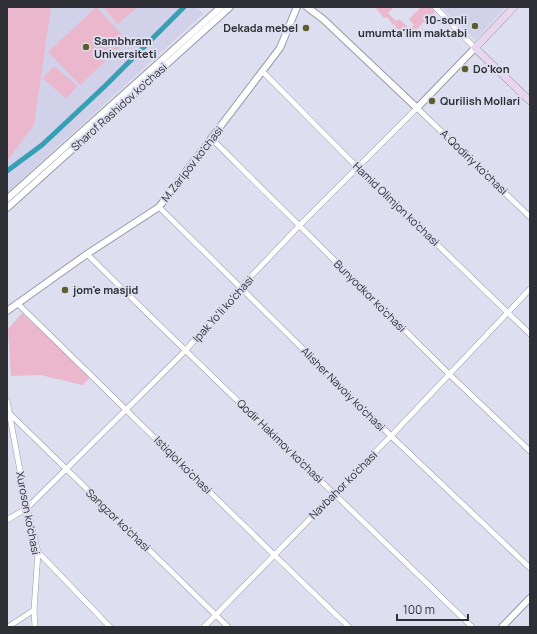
<svg xmlns="http://www.w3.org/2000/svg" width="537" height="634" font-family="Manrope,sans-serif">
<style>
.built{fill:#d1d2ea}
.green{fill:#eab7cc}
.lines{fill:none;stroke-linecap:round;stroke-linejoin:round}
.canal{stroke:#359fb4;stroke-width:5}
.minor-casing{stroke:#9899a9;stroke-width:6}
.tertiary-casing{stroke:#9899a9;stroke-width:8}
.secondary-casing{stroke:#9899a9;stroke-width:8}
.minor{stroke:#fff;stroke-width:5}
.tertiary{stroke:#fff;stroke-width:6}
.secondary{stroke:#e8d6ee;stroke-width:7}
.poi-dot{fill:#5c5e2b;stroke:#dddeef;stroke-width:1.5}
.labels{text-anchor:middle;stroke-width:4;stroke-linejoin:round;paint-order:stroke}
.poi-label{font-size:11px;font-weight:bold;fill:#2f3036;stroke:#dddeef;text-anchor:start}
.street-label{font-size:11px;fill:#2f3036;stroke:#dddeef}
</style>
<rect width="100%" height="100%" fill="#dddeef"/>
<g class="built">
<polygon points="10,7 197,7 203,14 7,193 7,161 22,140 7,28"/>
<polygon points="441,7 506,7 475,40"/>
</g>
<g class="green">
<polygon points="7,7 51,7 34,125 7,161"/>
<polygon points="96,7 127,40 80,85 48,52"/>
<polygon points="104,7 138,7 117,24"/>
<polygon points="375,7 392,7 393,8 388,13 396,21 399,19 410,29 414,25 409,19 421,7 430,7 435,12 407,38 401,30 399,31 394,24 393,25 387,17 384,18"/>
<polygon points="54,66 77,86 66,99 43,78"/>
<polygon points="22,313 86,372 89,379 82,385 41,375 11,376 8,329"/>
</g>
<g class="lines">
<polyline class="canal" points="7,171 42,145 105,86 184,7"/>
<defs>
<g id="minor">
<polyline points="435,7 475,48"/>
<polyline points="263,72 358,168 530,334"/>
<polyline points="212,139 450,375 530,451"/>
<polyline points="159,207 391,436 530,568"/>
<path d="M 87,254 C 214,380 344,502 472,627"/>
<path d="M 17,303 C 128,411 237,520 349,627"/>
<polyline points="7,401 27,508 38,552 34,610 35,627"/>
<polyline points="9,413 228,627"/>
<polyline points="7,520 27,508 185,351 241,287 299,226 417,108 530,217"/>
<polyline points="38,552 110,627"/>
<polyline points="8,627 34,610"/>
<polyline points="204,627 391,436 530,289"/>
</g>
<g id="tertiary">
<polyline points="307,7 323,19 417,108 475,48"/>
<polyline points="7,199 221,7"/>
<polyline points="7,208 230,7"/>
<polyline points="7,311 87,254 159,207 280,48 297,7"/>
<polyline points="502,627 530,598"/>
</g>
<polyline id="secondary" points="514,7 475,48 530,101"/>
</defs>
<use href="#minor" class="minor-casing"/>
<use href="#tertiary" class="tertiary-casing"/>
<use href="#secondary" class="secondary-casing"/>
<use href="#minor" class="minor"/>
<use href="#tertiary" class="tertiary"/>
<use href="#secondary" class="secondary"/>
</g>
<g class="poi-dot">
<circle cx="475" cy="26" r="4"/>
<circle cx="306" cy="28" r="4"/>
<circle cx="86" cy="47" r="4"/>
<circle cx="465" cy="69" r="4"/>
<circle cx="432" cy="101" r="4"/>
<circle cx="65" cy="290" r="4"/>
</g>
<g class="labels">
<g class="poi-label">
<text x="467" y="24" text-anchor="end">10-sonli<tspan x="467" dy="13">umumta'lim maktabi</tspan></text>
<text x="298" y="32" text-anchor="end">Dekada mebel</text>
<text x="94" y="45">Sambhram<tspan x="94" dy="13">Universiteti</tspan></text>
<text x="473" y="73">Do'kon</text>
<text x="440" y="105">Qurilish Mollari</text>
<text x="73" y="294">jom'e masjid</text>
</g>
<g class="street-label">
<text transform="translate(119 107) rotate(-42)" y="4">Sharof Rashidov ko'chasi</text>
<text transform="translate(474 162) rotate(44)" y="4">A.Qodiriy ko'chasi</text>
<text transform="translate(192 164) rotate(-52)" y="4">M.Zaripov ko'chasi</text>
<text transform="translate(396 204) rotate(44)" y="4">Hamid Olimjon ko'chasi</text>
<text transform="translate(370 296) rotate(45)" y="4">Bunyodkor ko'chasi</text>
<text transform="translate(223 309) rotate(-48)" y="4">Ipak Yo'li ko'chasi</text>
<text transform="translate(343 389) rotate(45)" y="4">Alisher Navoiy ko'chasi</text>
<text transform="translate(280 441) rotate(44)" y="4">Qodir Hakimov ko'chasi</text>
<text transform="translate(183 465) rotate(45)" y="4">Istiqlol ko'chasi</text>
<text transform="translate(343 485) rotate(-45)" y="4">Navbahor ko'chasi</text>
<text transform="translate(28 513) rotate(79)" y="4">Xuroson ko'chasi</text>
<text transform="translate(118 520) rotate(44)" y="4">Sangzor ko'chasi</text>
</g>
</g>
<rect width="537" height="634" fill="none" stroke="#2f3036" stroke-width="16"/>
<path d="M397 614v6h71v-6" fill="none" stroke="#2f3036" stroke-width="2"/>
<text x="403" y="614" font-size="12" fill="#2f3036" stroke="#dddeef" stroke-width="3" paint-order="stroke">100 m</text>
</svg>
